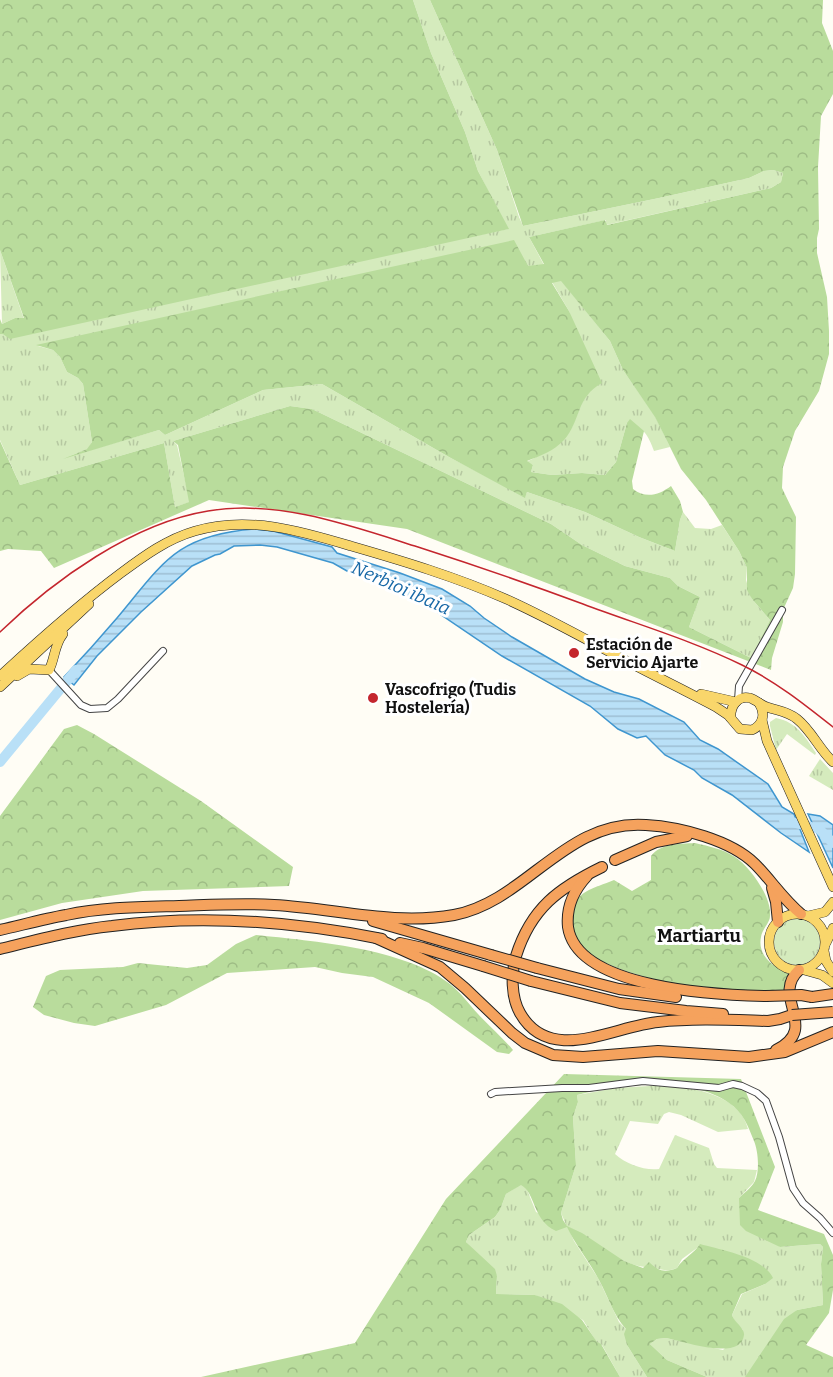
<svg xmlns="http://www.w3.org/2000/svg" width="833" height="1377" font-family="Bitter,serif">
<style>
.grass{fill:url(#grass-tufts)}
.forest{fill:url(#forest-crowns)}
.water{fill:url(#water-rules);stroke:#3f96cf;stroke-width:1.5}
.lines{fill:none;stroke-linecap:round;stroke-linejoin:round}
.river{stroke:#b9e0f7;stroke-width:10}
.street-casing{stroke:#444;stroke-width:8}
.primary-casing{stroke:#222;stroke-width:10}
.highway-casing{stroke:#222;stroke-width:12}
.street{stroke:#fff;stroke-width:6}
.primary{stroke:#f9d66b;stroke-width:9}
.highway{stroke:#f5a25d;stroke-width:10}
.rail{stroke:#c4262e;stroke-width:1.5}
.highway-bridge-casing{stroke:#222;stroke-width:12;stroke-linecap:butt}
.highway-bridge{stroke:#f5a25d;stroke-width:10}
.poi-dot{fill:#c4262e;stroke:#fff;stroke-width:2}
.labels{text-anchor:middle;stroke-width:6;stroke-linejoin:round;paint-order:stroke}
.poi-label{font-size:16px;font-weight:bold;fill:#111;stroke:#fff;text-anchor:start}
.water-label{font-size:18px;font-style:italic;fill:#1768a6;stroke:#fff}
.neighbourhood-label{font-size:18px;font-weight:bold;fill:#111;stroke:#fff}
</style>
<defs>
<pattern id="grass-tufts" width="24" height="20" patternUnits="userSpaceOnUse" patternTransform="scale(1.5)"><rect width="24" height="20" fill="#d5ebbd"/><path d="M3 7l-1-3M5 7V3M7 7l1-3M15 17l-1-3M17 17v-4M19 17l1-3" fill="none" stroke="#b6c8a1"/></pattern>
<pattern id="forest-crowns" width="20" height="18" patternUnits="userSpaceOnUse" patternTransform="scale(1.5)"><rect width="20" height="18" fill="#b9dc9c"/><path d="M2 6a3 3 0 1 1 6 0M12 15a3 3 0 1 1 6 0" fill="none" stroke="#9ebc85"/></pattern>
<pattern id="water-rules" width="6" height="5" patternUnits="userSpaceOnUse" patternTransform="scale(1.5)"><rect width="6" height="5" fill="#b9e0f7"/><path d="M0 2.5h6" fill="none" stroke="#9ebfd3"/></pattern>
</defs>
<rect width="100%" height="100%" fill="#fffdf5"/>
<g class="grass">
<polygon points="413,0 430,0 497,150 519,217 523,226 659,198 749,178 764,171 773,170 783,173 781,182 771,188 606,225 606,220 529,237 544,265 541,265 38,346 53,350 60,357 67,372 78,378 83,384 92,442 88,449 70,456 159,430 165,435 263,390 322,384 449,457 525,497 527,492 585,512 639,537 675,551 680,520 683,512 695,528 711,529 722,525 739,551 747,568 746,580 752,599 770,620 751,658 689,627 700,597 678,586 670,578 625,566 582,545 551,524 312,409 290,406 173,441 177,445 190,502 175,507 164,443 20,485 0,440 0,334 508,229 478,171 465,132 431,53"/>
<polygon points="0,250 24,319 15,318 2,324"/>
<path d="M 561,280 L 610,341 L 623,370 L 655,416 L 670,447 L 654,451 C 648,435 644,427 627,423 L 616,462 L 605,475 L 582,473 L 552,475 L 531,472 L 533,465 L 526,462 C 543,454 563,445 572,427 C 578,413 582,400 592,388 L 569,311 L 552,282 Z"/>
<path d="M 776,718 C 797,722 805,737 816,753 L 815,755 L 787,734 L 776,750 L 770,726 L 770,722 Z"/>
<polygon points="820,759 833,773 833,790 809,776"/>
<circle cx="797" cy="942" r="23"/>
<path d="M 666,1085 C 695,1088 740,1095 748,1129 L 718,1132 L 681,1115 L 669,1112 L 664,1114 L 658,1124 L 630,1121 L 615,1154 C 626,1164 645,1171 659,1169 L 675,1135 L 709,1148 L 714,1164 L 717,1168 L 757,1170 L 754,1182 L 739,1198 L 780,1247 L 820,1244 L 823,1247 L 821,1264 L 823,1305 L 797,1310 L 746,1377 L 707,1377 L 667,1360 L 650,1344 L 657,1339 L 666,1338 L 723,1350 L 743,1330 L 734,1320 L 732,1315 L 742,1294 L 765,1284 L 697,1248 L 682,1259 L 677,1268 C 667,1272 664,1270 654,1268 C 644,1267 636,1266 626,1262 C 605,1253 589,1236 568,1227 L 574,1241 L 598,1278 L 619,1322 L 626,1329 L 627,1345 L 647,1377 L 620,1377 L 602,1345 L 597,1343 L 583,1320 L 535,1295 L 496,1294 L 497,1276 L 466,1242 L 469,1235 L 495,1217 L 500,1210 L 506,1194 L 521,1184 L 526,1187 L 536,1212 L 567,1227 L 561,1213 L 576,1165 L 573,1117 L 578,1102 L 577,1095 L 616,1088 Z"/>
</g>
<g class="forest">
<polygon points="0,0 413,0 431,53 465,132 478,171 509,229 10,339 3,334 0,334 0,319 2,324 15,318 24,318 0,250"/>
<path d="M 430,0 L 823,0 L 822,23 L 833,51 L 833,94 L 821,116 L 818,167 L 819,229 L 817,238 L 817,253 L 827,297 L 829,331 L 829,354 L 819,391 L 795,431 L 783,467 L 782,488 L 796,517 L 795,574 L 793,588 L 783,610 L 783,622 L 772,658 L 771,670 L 407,529 L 209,500 L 54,568 L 41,551 L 8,549 L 0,551 L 0,441 L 20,485 L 164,443 L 175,507 L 189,502 L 178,445 L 173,441 L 290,406 L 312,409 L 551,524 L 582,545 L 625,566 L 670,578 L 678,586 L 700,597 L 689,627 L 751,658 L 770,620 L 752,599 L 747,590 L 747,568 L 739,551 L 706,500 L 681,469 L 655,417 L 623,370 L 610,341 L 561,281 L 552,283 L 569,311 L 602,383 C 576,397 581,421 564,440 C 554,451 540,456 527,461 L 533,465 L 531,472 L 552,475 L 582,473 L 605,475 L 616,462 L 627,423 L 630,419 L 644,431 L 632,481 L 633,489 C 646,499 659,495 671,486 L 680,501 L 683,512 L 680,520 L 675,551 L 639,537 L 585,512 L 527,492 L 525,498 L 449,457 L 322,384 L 263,390 L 165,435 L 159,430 L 63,459 L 87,449 L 92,442 L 83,384 L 78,378 L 67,372 L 60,357 L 53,350 L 36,345 L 514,240 L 528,266 L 544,264 L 529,237 L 605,220 L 607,225 L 771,188 L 781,182 L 783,173 L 773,170 L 764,171 L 749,178 L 659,198 L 523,226 L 497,150 Z"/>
<polygon points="77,725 94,734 201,801 293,867 289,886 143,891 62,903 0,920 0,816 64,729"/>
<path d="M 695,843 C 708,846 723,849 735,857 C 750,867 772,897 770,916 C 770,923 762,929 761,937 C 757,956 774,967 789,974 L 784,990 C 766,991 746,993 728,992 C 693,989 592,972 575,939 C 573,934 573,926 573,921 C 570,891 593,889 614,880 L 632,891 L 651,880 L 651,856 C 661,843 679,844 695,843 Z"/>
<path d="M 256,935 C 313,941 404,948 450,984 C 460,992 469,1004 478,1014 C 489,1026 502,1037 513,1050 L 509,1054 L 497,1052 L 429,1003 L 373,977 L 342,973 L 315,967 L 227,973 L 166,1005 L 95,1026 L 74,1023 L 44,1015 L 33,1007 L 46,976 L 60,970 L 123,967 L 138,963 L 187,968 L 207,965 L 236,944 Z"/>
<path d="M 564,1074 L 741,1079 L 775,1167 L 758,1210 L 824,1234 L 833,1255 L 833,1290 L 829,1313 L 806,1345 L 833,1357 L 833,1377 L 745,1377 L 784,1319 L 797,1310 L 823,1305 L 821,1264 L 823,1247 L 820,1244 L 780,1247 L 746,1231 L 740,1225 L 739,1198 C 744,1193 752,1187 755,1181 C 760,1170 758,1151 754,1141 C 748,1126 743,1112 729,1103 C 692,1076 619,1084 577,1095 L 578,1102 L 573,1117 L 576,1165 L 561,1213 L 563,1220 L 567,1226 L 582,1233 L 624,1261 L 643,1268 L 649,1262 C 658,1271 665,1273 677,1268 C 683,1258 694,1254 700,1244 C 721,1250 763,1257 773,1278 L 765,1284 L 741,1294 L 732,1315 C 734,1322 745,1328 744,1335 C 741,1362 683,1341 666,1338 L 657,1339 L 650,1344 L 667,1360 L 707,1377 L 647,1377 L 627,1345 L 624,1334 L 626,1329 C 613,1315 608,1296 599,1280 C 589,1261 576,1246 567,1227 L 556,1231 C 532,1220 536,1193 521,1185 L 506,1194 L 500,1210 L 495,1217 L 469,1235 L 466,1242 L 495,1269 L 497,1276 L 496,1294 L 535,1295 L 562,1304 L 582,1320 L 597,1342 L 601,1344 L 620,1377 L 201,1377 L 355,1343 L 446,1199 Z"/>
</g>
<g class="water">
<path d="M 254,529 L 273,531 L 332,547 L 337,553 L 400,573 L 442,589 L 470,606 L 484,618 L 512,637 L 585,679 L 614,692 L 639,699 L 684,722 L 700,740 L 718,749 L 768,784 L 782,807 L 794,814 L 809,852 L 781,833 L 732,795 L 702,778 L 694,770 L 665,755 L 646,736 L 637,738 L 618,729 L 590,706 L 502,656 L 419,600 L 347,571 L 333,563 L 277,547 L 260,545 L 234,546 L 220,554 L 215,555 L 192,566 L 141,612 L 97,656 L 74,685 L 64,677 C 82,658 100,638 117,618 C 163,563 176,535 254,529 Z"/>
<polygon points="808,814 820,816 833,825 833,868"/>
</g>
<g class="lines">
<g class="river">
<polyline points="0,762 76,670"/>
<polyline points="784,820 819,829 833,843"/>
</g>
<defs>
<g id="street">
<polyline points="49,670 81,705 90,709 107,708 118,699 163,651"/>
<polyline points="738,700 739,686 782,610"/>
<polyline points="491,1094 495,1092 562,1088 589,1088 643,1081 719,1088 733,1084 742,1086 757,1093 766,1101 779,1137 793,1188 803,1203 820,1218 833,1233"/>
</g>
<g id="primary">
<path d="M 0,676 C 39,640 78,605 121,573 C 144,556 167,539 195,531 C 248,515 301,531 351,546 C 403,561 456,577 506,599 C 544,616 582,637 619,657 C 651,674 684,690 716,707 L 728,715 L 740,729 L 752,730 C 763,725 766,714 759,703"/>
<path d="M 17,676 L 29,669 L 49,670 C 55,659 54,645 63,634"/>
<polyline points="0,687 89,604"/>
<polyline points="701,694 736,702"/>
<path d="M 731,718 C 730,707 737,695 750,698 C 756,700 761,705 767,707 C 778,711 787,711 797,719 C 812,731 819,749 833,762"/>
<polyline points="762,720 767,741 833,887"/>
<circle cx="797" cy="942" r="28"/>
<polyline points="808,916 825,912 833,902"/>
<polyline points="826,943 833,928"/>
<polyline points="824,951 826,961 833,972"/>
<polyline points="804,970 822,975 833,983"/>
</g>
<g id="highway">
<polyline points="615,860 656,842 687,836"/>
<path d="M 602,867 C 559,888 531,908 516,956 C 511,974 511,997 520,1013 C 550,1066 614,1026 658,1022 C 694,1018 732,1020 768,1021 L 780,1019 L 792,1015"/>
<path d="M 587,876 C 574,890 566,907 568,927 C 577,989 718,995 766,996"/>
<polyline points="772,888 776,902 778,922"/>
<polyline points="373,921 491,955"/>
<path d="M 0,930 C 22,925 44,919 66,915 C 103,907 141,907 179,906 C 210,905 242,903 274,905 C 334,908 393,926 454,915 C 527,901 565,819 646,825 C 680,827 731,840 755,864 C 771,880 783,899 801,914"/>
<polyline points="376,938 440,967 465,988 512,1033 525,1043 553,1055 583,1057 658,1051 749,1057 785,1052 833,1032"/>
<polyline points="400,943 423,948 483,966"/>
<path d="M 0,949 C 37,940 74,930 112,926 C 203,914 292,921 382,939"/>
<polyline points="537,968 619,989 676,997"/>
<polyline points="531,981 620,1003 686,1011 723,1014"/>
<polyline points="812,997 833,994"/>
<path d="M 776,1050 C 821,1028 770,997 799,970"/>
</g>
</defs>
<use href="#street" class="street-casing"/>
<use href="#primary" class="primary-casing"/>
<use href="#highway" class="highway-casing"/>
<use href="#street" class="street"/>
<use href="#primary" class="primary"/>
<use href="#highway" class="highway"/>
<path class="rail" d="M 0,632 C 54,580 133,523 208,511 C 278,499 352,526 418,547 C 474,565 529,584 583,604 C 636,624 691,640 742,665 C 775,681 804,704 833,727"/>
<defs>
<g id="highway-bridge">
<polyline points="491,955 537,968"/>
<polyline points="483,966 531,981"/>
<polyline points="766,996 801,995 812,997"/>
<polyline points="792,1015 833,1012"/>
</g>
</defs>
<use href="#highway-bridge" class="highway-bridge-casing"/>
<use href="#highway-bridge" class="highway-bridge"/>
</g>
<g class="poi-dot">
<circle cx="574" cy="653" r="6"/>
<circle cx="373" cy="698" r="6"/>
</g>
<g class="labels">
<g class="poi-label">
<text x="586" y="650">Estación de<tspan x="586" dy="18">Servicio Ajarte</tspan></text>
<text x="385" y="695">Vascofrigo (Tudis<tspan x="385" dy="18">Hostelería)</tspan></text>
</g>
<g class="water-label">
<text transform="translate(401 588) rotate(24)" y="6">Nerbioi ibaia</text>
</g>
<g class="neighbourhood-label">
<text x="699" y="942">Martiartu</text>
</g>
</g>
</svg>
